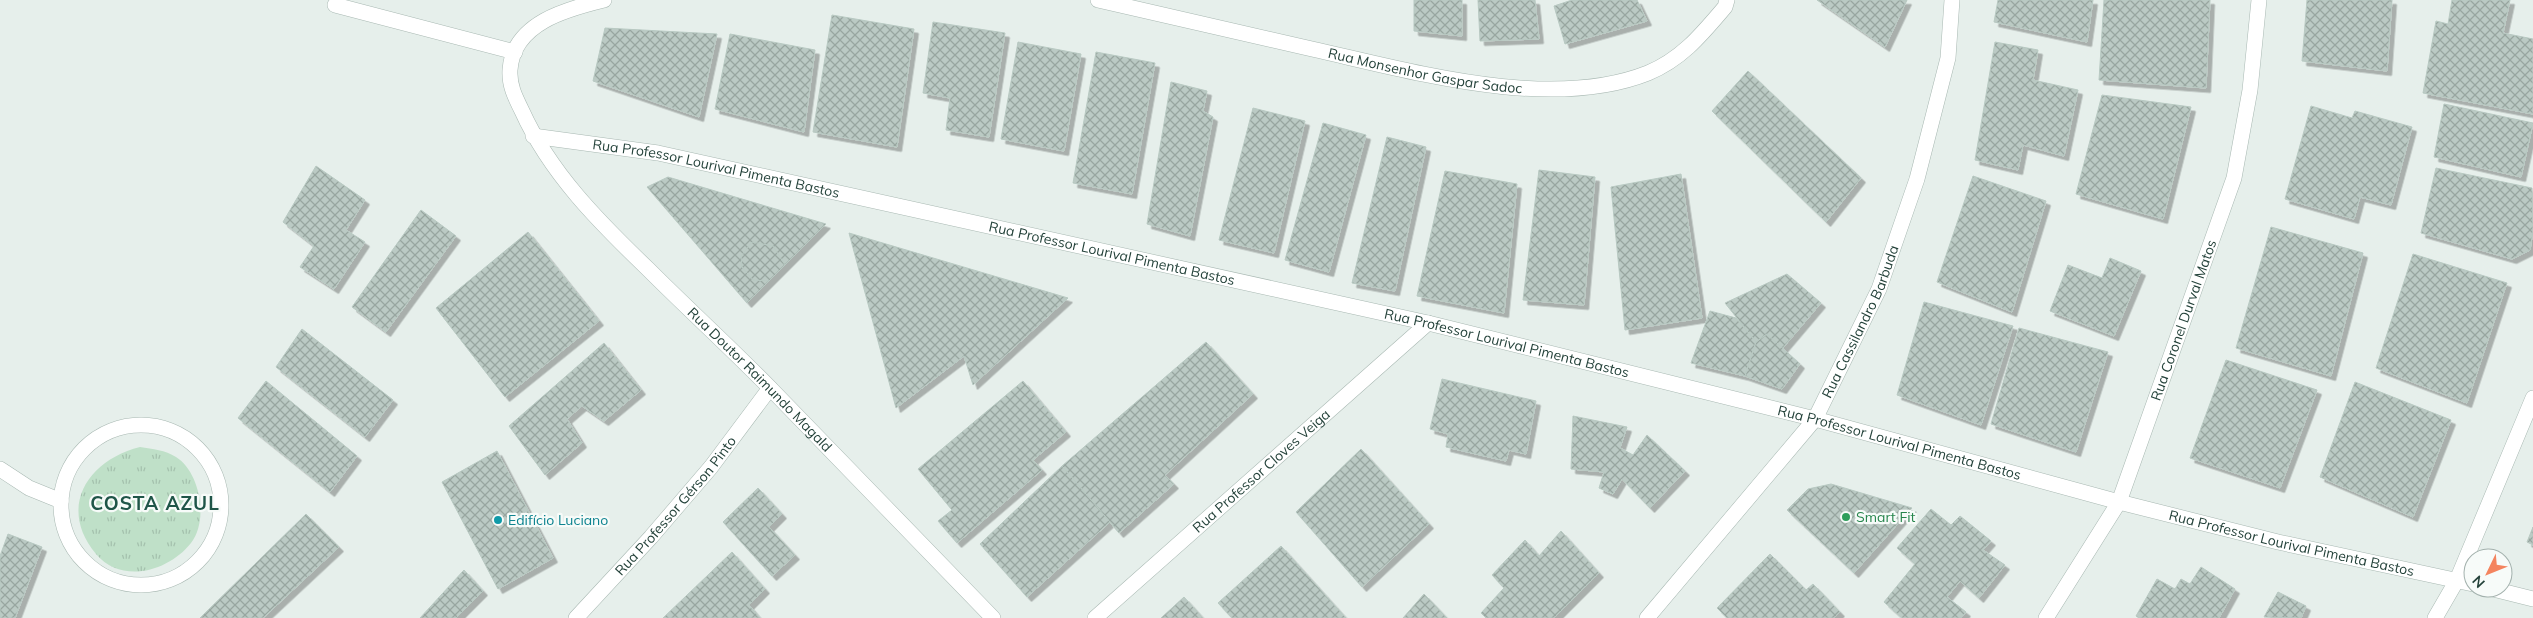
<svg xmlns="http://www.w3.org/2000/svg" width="2533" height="618" font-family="Mulish,sans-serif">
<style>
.park{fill:url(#park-tufts)}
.building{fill:url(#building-cross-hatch);stroke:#b8c9c2;filter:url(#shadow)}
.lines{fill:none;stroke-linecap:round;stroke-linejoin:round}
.minor-casing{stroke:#a8b8b2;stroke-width:16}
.tertiary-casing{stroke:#a8b8b2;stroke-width:16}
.minor{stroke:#fff;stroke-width:15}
.tertiary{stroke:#fff;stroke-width:15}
.leisure-dot{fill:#2e9e5b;stroke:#f7fbf9;stroke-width:2}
.culture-dot{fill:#0f9aa8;stroke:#f7fbf9;stroke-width:2}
.labels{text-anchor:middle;stroke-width:4.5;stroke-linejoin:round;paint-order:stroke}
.street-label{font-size:14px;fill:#24423a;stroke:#f7fbf9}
.leisure-label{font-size:14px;fill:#27864d;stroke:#f7fbf9;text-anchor:start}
.culture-label{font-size:14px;fill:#0d838f;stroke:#f7fbf9;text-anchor:start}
.district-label{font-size:19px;font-weight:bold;letter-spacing:1px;fill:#1f5548;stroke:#f7fbf9}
</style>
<defs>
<pattern id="park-tufts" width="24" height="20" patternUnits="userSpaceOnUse" patternTransform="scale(1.25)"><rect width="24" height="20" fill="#bfe0c8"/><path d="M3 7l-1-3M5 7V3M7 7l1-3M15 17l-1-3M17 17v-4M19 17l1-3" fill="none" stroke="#a4c1ad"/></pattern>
<pattern id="building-cross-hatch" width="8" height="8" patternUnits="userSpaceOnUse" patternTransform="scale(1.25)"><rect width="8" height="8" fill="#bbcac4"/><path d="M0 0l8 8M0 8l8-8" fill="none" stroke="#98a6a0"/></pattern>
<filter id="shadow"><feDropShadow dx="4.5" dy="4.5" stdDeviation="0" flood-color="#0004"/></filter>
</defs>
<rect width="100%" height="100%" fill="#e6efeb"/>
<path class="park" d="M 140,447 C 153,449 165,450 176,457 C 200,472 209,520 191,543 C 169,571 122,585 96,554 C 57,507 88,460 140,447 Z"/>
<g class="building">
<polygon points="1414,0 1462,0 1462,36 1414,31"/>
<polygon points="1478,0 1535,0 1539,39 1480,41"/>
<polygon points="1572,0 1637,0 1647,21 1565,44 1554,6"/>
<polygon points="1817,0 1907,0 1885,47"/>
<polygon points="1998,0 2093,0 2087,42 1994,22"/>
<polygon points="2104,0 2210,0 2206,88 2099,80"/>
<polygon points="2307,0 2392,0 2387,71 2302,61"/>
<polygon points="2452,0 2510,0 2503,33 2533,39 2533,114 2423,93 2436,21 2448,24"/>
<polygon points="832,15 914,29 897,147 813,132"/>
<polygon points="933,22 1005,33 989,137 946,130 950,98 923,93"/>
<polygon points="605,28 717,34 699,117 593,81"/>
<polygon points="730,34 815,50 804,132 715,109"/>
<polygon points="1018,42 1081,54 1064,151 1001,139"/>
<polygon points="1995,42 2038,50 2033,80 2078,90 2064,156 2023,145 2018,170 1975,160"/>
<polygon points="1096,52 1155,63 1132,194 1073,183"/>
<polygon points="1748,71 1861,178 1826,222 1712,111"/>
<polygon points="1171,82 1207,91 1203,111 1213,117 1190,236 1147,224"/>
<polygon points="2102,95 2191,107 2163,219 2076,194"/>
<polygon points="2444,104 2533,123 2521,177 2434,157"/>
<polygon points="2311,106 2352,118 2355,111 2412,127 2391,205 2360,197 2354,219 2285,199"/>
<polygon points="1253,108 1305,121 1274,253 1219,240"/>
<polygon points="1323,123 1366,135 1329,272 1285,260"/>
<polygon points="1387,137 1426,147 1395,291 1352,283"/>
<polygon points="316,166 365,200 346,230 365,242 334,289 300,267 314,246 283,222"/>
<polygon points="2436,168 2532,188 2533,231 2530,250 2512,259 2421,233"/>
<polygon points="1539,170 1595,177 1584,305 1523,300"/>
<polygon points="1445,171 1517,184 1504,313 1417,296"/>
<polygon points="1681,174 1702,318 1625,330 1611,187"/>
<polygon points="1973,176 2046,201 2012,312 1937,282"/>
<polygon points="668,177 826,224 747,303 647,187"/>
<polygon points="421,210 456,236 386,332 352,307"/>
<polygon points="2271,227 2363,253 2331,376 2236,348"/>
<polygon points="528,232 599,321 505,397 436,308"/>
<polygon points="849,233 1068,298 973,385 964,356 896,408"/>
<polygon points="752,242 773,246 785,265 769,281 753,280 742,267 741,256"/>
<polygon points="2413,254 2507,283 2467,403 2376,368"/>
<polygon points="2110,258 2141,271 2114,336 2050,311 2068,265 2102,278"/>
<polygon points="1787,274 1821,303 1782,349 1767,334 1756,342 1725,303"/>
<polygon points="1924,302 2013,326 1981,425 1897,395"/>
<polygon points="1710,311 1736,318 1756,342 1745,376 1691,363"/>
<polygon points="2019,328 2108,352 2076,452 1991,424"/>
<polygon points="302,329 393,400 365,437 276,367"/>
<polygon points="1767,334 1800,364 1782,389 1745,376 1756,342"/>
<polygon points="1206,342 1253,394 1165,475 1174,484 1119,533 1062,466"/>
<polygon points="604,343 641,390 604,421 582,406 567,419 582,443 545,475 509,426"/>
<polygon points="2226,360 2317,390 2280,488 2190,458"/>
<polygon points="1442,379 1536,401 1526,454 1509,450 1506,461 1446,447 1448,434 1430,429"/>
<polygon points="266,381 357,456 330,492 238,418"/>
<polygon points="1023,381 1066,432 1033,460 1042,470 957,543 938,521 952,510 918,469"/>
<polygon points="2355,382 2451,420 2413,517 2320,477"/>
<polygon points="1573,416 1627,427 1620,448 1633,455 1647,435 1685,471 1650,508 1622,479 1613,494 1599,488 1604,472 1571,469"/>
<polygon points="1361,449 1429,524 1362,587 1296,512"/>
<polygon points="497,451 553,558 498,589 442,482"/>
<polygon points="1062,466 1110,522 1027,597 980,544"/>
<polygon points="1831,484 1912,508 1854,573 1787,510 1808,489"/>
<polygon points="758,488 782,514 769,527 795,555 772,576 723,522"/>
<polygon points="1931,509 1951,525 1960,516 1991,541 1983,550 2005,565 1979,598 1960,581 1947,597 1966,612 1961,618 1902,618 1884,602 1915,564 1897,548"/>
<polygon points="306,514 339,547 263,618 200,618"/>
<polygon points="2533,527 2533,545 2527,542"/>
<polygon points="1561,531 1599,573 1554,618 1486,618 1481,613 1504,588 1492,575 1525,540 1539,556"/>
<polygon points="8,534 42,547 15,618 0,618 0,556"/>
<polygon points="1281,546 1346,618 1232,618 1218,603"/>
<polygon points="732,552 765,589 749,605 760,618 663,618"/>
<polygon points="1770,554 1806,590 1813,584 1840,612 1834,618 1727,618 1717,608"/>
<polygon points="2201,567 2235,589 2219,618 2139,618 2136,616 2157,579 2175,589 2181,579 2190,584"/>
<polygon points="464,570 483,591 456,618 420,618"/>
<polygon points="2278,592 2306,606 2301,618 2264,617"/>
<polygon points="1424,594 1447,618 1403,618"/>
<polygon points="1184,597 1203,618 1161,618"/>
</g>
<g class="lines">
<defs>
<g id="minor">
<path id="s1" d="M 604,0 C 567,9 513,23 510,70 C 509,85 515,97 522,111 C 550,173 599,222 648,269 C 689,310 732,349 772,390 C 846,466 919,542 993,618"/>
<path id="s2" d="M 1098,0 C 1169,16 1241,33 1312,49 C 1411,71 1550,112 1648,73 C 1682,59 1702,34 1725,7 L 1727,0"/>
<polyline points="335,5 515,52"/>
<path id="s3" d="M 533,136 L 658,153 L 1428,323 L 1815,419 L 2119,502 L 2278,542 L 2473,584"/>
<circle cx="141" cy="505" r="80"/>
<polyline points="0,469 29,488 61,501"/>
<polyline points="2489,588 2533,599"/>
<path id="s4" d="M 576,618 L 651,537 L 711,467 L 770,388"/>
<path id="s5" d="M 1095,618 L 1428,323"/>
<path id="s6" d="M 1647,618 L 1815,419 L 1879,289 L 1917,179 L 1948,58 L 1952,0"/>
<path id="s7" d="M 2046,618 L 2119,502 L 2234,178 L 2250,90 L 2259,0"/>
</g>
<polyline id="tertiary" points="2435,618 2457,580 2533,398"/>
</defs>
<use href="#minor" class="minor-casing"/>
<use href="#tertiary" class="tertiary-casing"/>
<use href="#minor" class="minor"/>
<use href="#tertiary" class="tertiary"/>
</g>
<circle class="leisure-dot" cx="1846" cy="517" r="5"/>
<circle class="culture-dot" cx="498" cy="520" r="5"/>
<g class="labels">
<g class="street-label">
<text dy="5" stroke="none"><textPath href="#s2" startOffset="335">Rua Monsenhor Gaspar Sadoc</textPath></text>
<text dy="5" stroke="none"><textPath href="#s3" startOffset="186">Rua Professor Lourival Pimenta Bastos</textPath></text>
<text dy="5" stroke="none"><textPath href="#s3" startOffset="591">Rua Professor Lourival Pimenta Bastos</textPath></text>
<text dy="5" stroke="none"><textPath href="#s7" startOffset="330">Rua Coronel Durval Matos</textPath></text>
<text dy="5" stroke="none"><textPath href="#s6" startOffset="368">Rua Cassilandro Barbuda</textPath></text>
<text dy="5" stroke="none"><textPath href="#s3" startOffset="996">Rua Professor Lourival Pimenta Bastos</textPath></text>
<text dy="5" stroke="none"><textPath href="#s1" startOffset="530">Rua Doutor Raimundo Magald</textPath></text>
<text dy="5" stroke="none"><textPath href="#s3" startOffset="1401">Rua Professor Lourival Pimenta Bastos</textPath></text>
<text dy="5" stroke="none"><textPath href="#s5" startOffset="222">Rua Professor Cloves Veiga</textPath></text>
<text dy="5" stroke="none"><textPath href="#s4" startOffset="150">Rua Professor Gérson Pinto</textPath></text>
<text dy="5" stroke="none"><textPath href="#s3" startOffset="1806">Rua Professor Lourival Pimenta Bastos</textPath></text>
</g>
<g class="leisure-label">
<text x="1856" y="522">Smart Fit</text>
</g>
<g class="culture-label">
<text x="508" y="525">Edifício Luciano</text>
</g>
<g class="district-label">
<text x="155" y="510">COSTA AZUL</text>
</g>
</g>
<g transform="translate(2488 573) rotate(227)"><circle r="24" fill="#f7fbf9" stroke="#a3b1ad"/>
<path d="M0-4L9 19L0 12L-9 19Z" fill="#f4845f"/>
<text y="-8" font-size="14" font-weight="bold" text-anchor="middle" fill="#24423a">N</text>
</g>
</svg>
